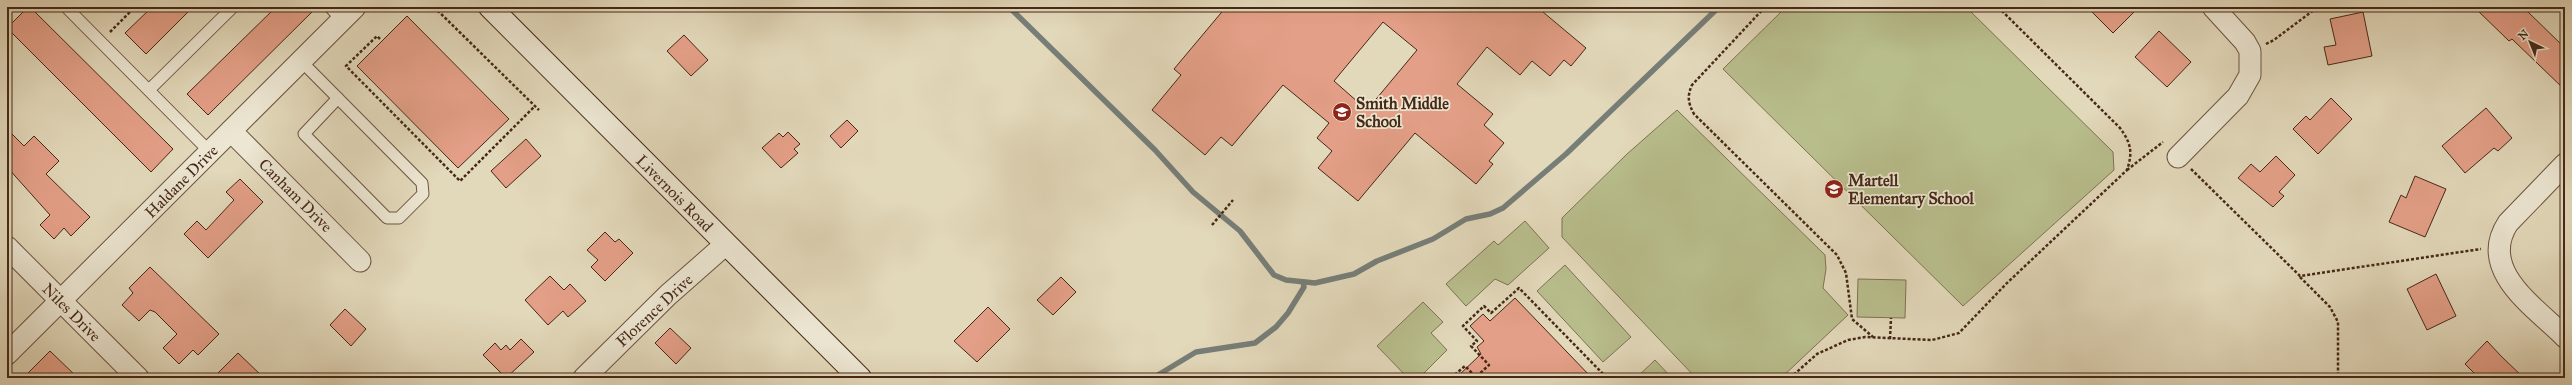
<svg xmlns="http://www.w3.org/2000/svg" width="2572" height="385" font-family="'IM FELL Great Primer',serif">
<style>
.green{fill:#b8bd8c;stroke:#7f7252}
.lines{fill:none;stroke-linecap:round;stroke-linejoin:round}
.stream{stroke:#777e78;stroke-width:5.5}
.building{fill:#e39f87;stroke:#462817;fill-rule:evenodd}
.lane-casing{stroke:#6d5440;stroke-width:13}
.street-casing{stroke:#6d5440;stroke-width:23}
.secondary-casing{stroke:#462817;stroke-width:24}
.path{stroke:#462817;stroke-width:2.5;stroke-dasharray:3 2;stroke-linecap:butt}
.lane{stroke:#ece6d2;stroke-width:11}
.street{stroke:#ece6d2;stroke-width:21}
.secondary{stroke:#ece6d2;stroke-width:22}
.labels{text-anchor:middle;stroke-width:3.5;stroke-linejoin:round;paint-order:stroke}
.poi-label{font-size:16px;font-weight:bold;fill:#462817;stroke:#ece6d2;text-anchor:start}
.street-label{font-size:16px;fill:#462817;stroke:#ece6d2}
</style>
<rect width="100%" height="100%" fill="#e2d8ba"/>
<filter id="stains"><feTurbulence type="fractalNoise" baseFrequency=".005" numOctaves="4"/><feColorMatrix values="0 0 0 0 .2 0 0 0 0 .09 0 0 0 0 .02 0 0 0 .5 -.17"/></filter>
<radialGradient id="worn" r=".72"><stop offset=".6" stop-color="#630" stop-opacity="0"/><stop offset="1" stop-color="#630" stop-opacity=".3"/></radialGradient>
<g class="green">
<polygon points="1786,7 1966,7 2113,152 2114,170 1963,306 1723,69"/>
<polygon points="1677,110 1825,255 1826,269 1823,288 1848,315 1781,378 1696,378 1562,237 1562,218 1627,154"/>
<polygon points="1525,221 1549,248 1508,285 1495,279 1466,306 1446,284 1494,241 1498,245"/>
<polygon points="1565,265 1631,337 1603,362 1537,291"/>
<polygon points="1858,279 1906,280 1905,318 1857,317"/>
<polygon points="1423,302 1443,322 1431,333 1447,350 1419,378 1408,378 1377,346"/>
<polygon points="1655,360 1672,378 1636,378"/>
</g>
<g class="lines">
<g class="stream">
<polyline points="1009,7 1155,150 1193,192 1240,231 1274,275 1286,280 1315,283 1354,274 1377,261 1433,239 1466,219 1490,214 1503,208 1566,154 1719,7"/>
<polyline points="1153,378 1196,352 1255,343 1276,327 1288,313 1304,287 1303,282"/>
</g>
</g>
<g class="building">
<polygon points="28,7 30,7 173,149 151,172 7,28"/>
<polygon points="152,7 193,7 146,54 125,33"/>
<polygon points="276,7 317,7 208,115 187,94"/>
<path d="M 1226,7 L 1537,7 L 1586,48 L 1571,66 L 1564,60 L 1550,76 L 1532,61 L 1520,75 L 1487,47 L 1457,84 L 1493,114 L 1484,125 L 1504,143 L 1489,161 L 1493,164 L 1476,184 L 1415,133 L 1358,201 L 1318,168 L 1332,151 L 1317,138 L 1329,123 L 1283,85 L 1232,146 L 1221,137 L 1205,155 L 1152,110 L 1181,75 L 1174,69 ZM 1383,22 L 1417,50 L 1367,110 L 1334,81 Z"/>
<polygon points="2087,7 2139,7 2113,33"/>
<polygon points="2474,7 2523,7 2565,48 2565,90 2512,39 2509,41"/>
<polygon points="2363,12 2372,56 2328,65 2324,47 2336,45 2330,19"/>
<polygon points="407,16 509,119 458,168 357,66"/>
<polygon points="2159,31 2191,62 2167,87 2135,57"/>
<polygon points="684,35 708,60 691,76 667,51"/>
<polygon points="2331,98 2352,119 2318,154 2293,129 2306,116 2310,120"/>
<polygon points="2486,108 2512,138 2498,151 2494,148 2465,173 2442,146"/>
<polygon points="847,120 858,131 841,148 830,136"/>
<polygon points="7,129 24,146 34,136 59,161 46,174 90,217 71,236 64,228 54,239 40,225 50,215 7,167"/>
<polygon points="788,132 800,144 794,149 798,153 781,168 762,148 779,133 783,137"/>
<polygon points="526,139 541,156 506,188 491,171"/>
<polygon points="2276,156 2295,175 2279,192 2284,196 2273,207 2238,178 2251,164 2260,172"/>
<polygon points="2415,176 2446,189 2425,237 2389,222 2401,195 2406,198"/>
<polygon points="240,179 263,202 208,258 184,234 197,221 206,230 234,200 226,192"/>
<polygon points="605,232 615,242 619,239 633,253 605,281 591,267 598,260 587,250"/>
<polygon points="150,267 219,334 198,355 193,350 179,364 163,348 177,334 155,312 150,310 139,321 122,305 133,293 129,288"/>
<polygon points="2436,274 2456,316 2427,330 2407,289"/>
<polygon points="550,276 564,290 570,284 586,301 568,317 563,311 548,325 525,300"/>
<polygon points="1061,277 1076,292 1053,315 1037,300"/>
<polygon points="1515,298 1592,378 1456,378 1481,354 1477,347 1484,341 1470,326 1483,314 1490,321"/>
<polygon points="988,307 1010,329 977,362 954,341"/>
<polygon points="345,309 366,329 351,346 330,325"/>
<polygon points="670,328 691,348 676,364 655,343"/>
<polygon points="521,339 534,352 506,378 483,355 495,343 501,350 506,345 510,350"/>
<polygon points="2487,341 2501,356 2524,378 2479,378 2465,364"/>
<polygon points="50,351 78,378 23,378"/>
<polygon points="238,353 264,378 213,378"/>
</g>
<g class="lines">
<defs>
<g id="lane">
<polyline points="66,7 210,152"/>
<polyline points="330,7 342,20"/>
<polyline points="301,61 422,183 423,194 399,218 387,218 304,134 338,98"/>
<polyline points="149,90 233,7"/>
</g>
<g id="street">
<polyline points="231,131 360,261"/>
<polyline points="2178,157 2238,96 2250,75 2250,51 2245,42 2213,7"/>
<path d="M 2565,164 L 2508,223 C 2477,270 2535,307 2565,337"/>
<polyline points="7,247 138,378"/>
<polyline points="7,354 355,7"/>
<polyline points="584,378 668,295 726,244"/>
</g>
<polyline id="secondary" points="490,7 860,378"/>
</defs>
<use href="#lane" class="lane-casing"/>
<use href="#street" class="street-casing"/>
<use href="#secondary" class="secondary-casing"/>
<g class="path">
<polyline points="434,7 539,110"/>
<path d="M 1765,7 L 1692,85 C 1687,96 1688,103 1694,114 L 1837,255 L 1846,273 L 1852,319 L 1873,337"/>
<polyline points="110,32 135,7"/>
<polyline points="380,39 377,36 346,66 460,181 535,106"/>
<polyline points="2266,44 2274,40 2318,7"/>
<polyline points="2191,169 2300,276 2481,249"/>
<polyline points="2127,170 2163,142"/>
<polyline points="1212,225 1233,200"/>
<polyline points="2300,277 2330,307 2338,322 2338,378"/>
<polyline points="1890,339 1891,318"/>
<polyline points="1451,378 1465,366 1476,377 1489,365 1471,346 1477,341 1463,326 1484,306 1491,313 1519,288 1607,378"/>
<path d="M 1790,378 L 1817,354 L 1848,340 L 1865,337 L 1932,340 L 1959,333 L 2007,283 L 2127,170 C 2133,152 2131,143 2120,128 L 1998,7"/>
</g>
<use href="#lane" class="lane"/>
<use href="#street" class="street"/>
<use href="#secondary" class="secondary"/>
</g>
<defs>
<symbol id="school-disc" viewBox="-11 -11 22 22"><circle r="9.5" fill="#8f2418" stroke="#ece6d2"/><path d="M0-5L7-2L0 1L-7-2ZM-4 1L0 2.5L4 1V4Q0 6-4 4Z" fill="#fff"/></symbol>
</defs>
<g fill-rule="evenodd">
<use href="#school-disc" x="1331" y="101" width="22" height="22"/>
<use href="#school-disc" x="1823" y="178" width="22" height="22"/>
</g>
<g class="labels">
<g class="poi-label">
<text x="1356" y="109">Smith Middle<tspan x="1356" dy="18">School</tspan></text>
<text x="1848" y="186">Martell<tspan x="1848" dy="18">Elementary School</tspan></text>
</g>
<g class="street-label">
<text transform="translate(181 181) rotate(-45)" y="6">Haldane Drive</text>
<text transform="translate(675 193) rotate(45)" y="6">Livernois Road</text>
<text transform="translate(296 195) rotate(45)" y="6">Canham Drive</text>
<text transform="translate(654 310) rotate(-43)" y="6">Florence Drive</text>
<text transform="translate(72 312) rotate(45)" y="6">Niles Drive</text>
</g>
</g>
<rect width="2572" height="385" fill="none" stroke="#e2d8ba" stroke-width="24"/>
<rect x="8" y="8" width="2556" height="369" fill="none" stroke="#462817" stroke-width="2"/>
<rect x="12" y="12" width="2548" height="361" fill="none" stroke="#462817"/>
<g transform="translate(2530 42) rotate(317)" stroke="#ece6d2" stroke-width="3" paint-order="stroke">
<path d="M0-3L7 15L0 10L-7 15Z" fill="#462817"/>
<text y="-6" font-size="11" font-weight="bold" text-anchor="middle" fill="#462817">N</text>
</g>
<rect width="100%" height="100%" filter="url(#stains)"/>
<rect width="100%" height="100%" fill="url(#worn)"/>
</svg>
